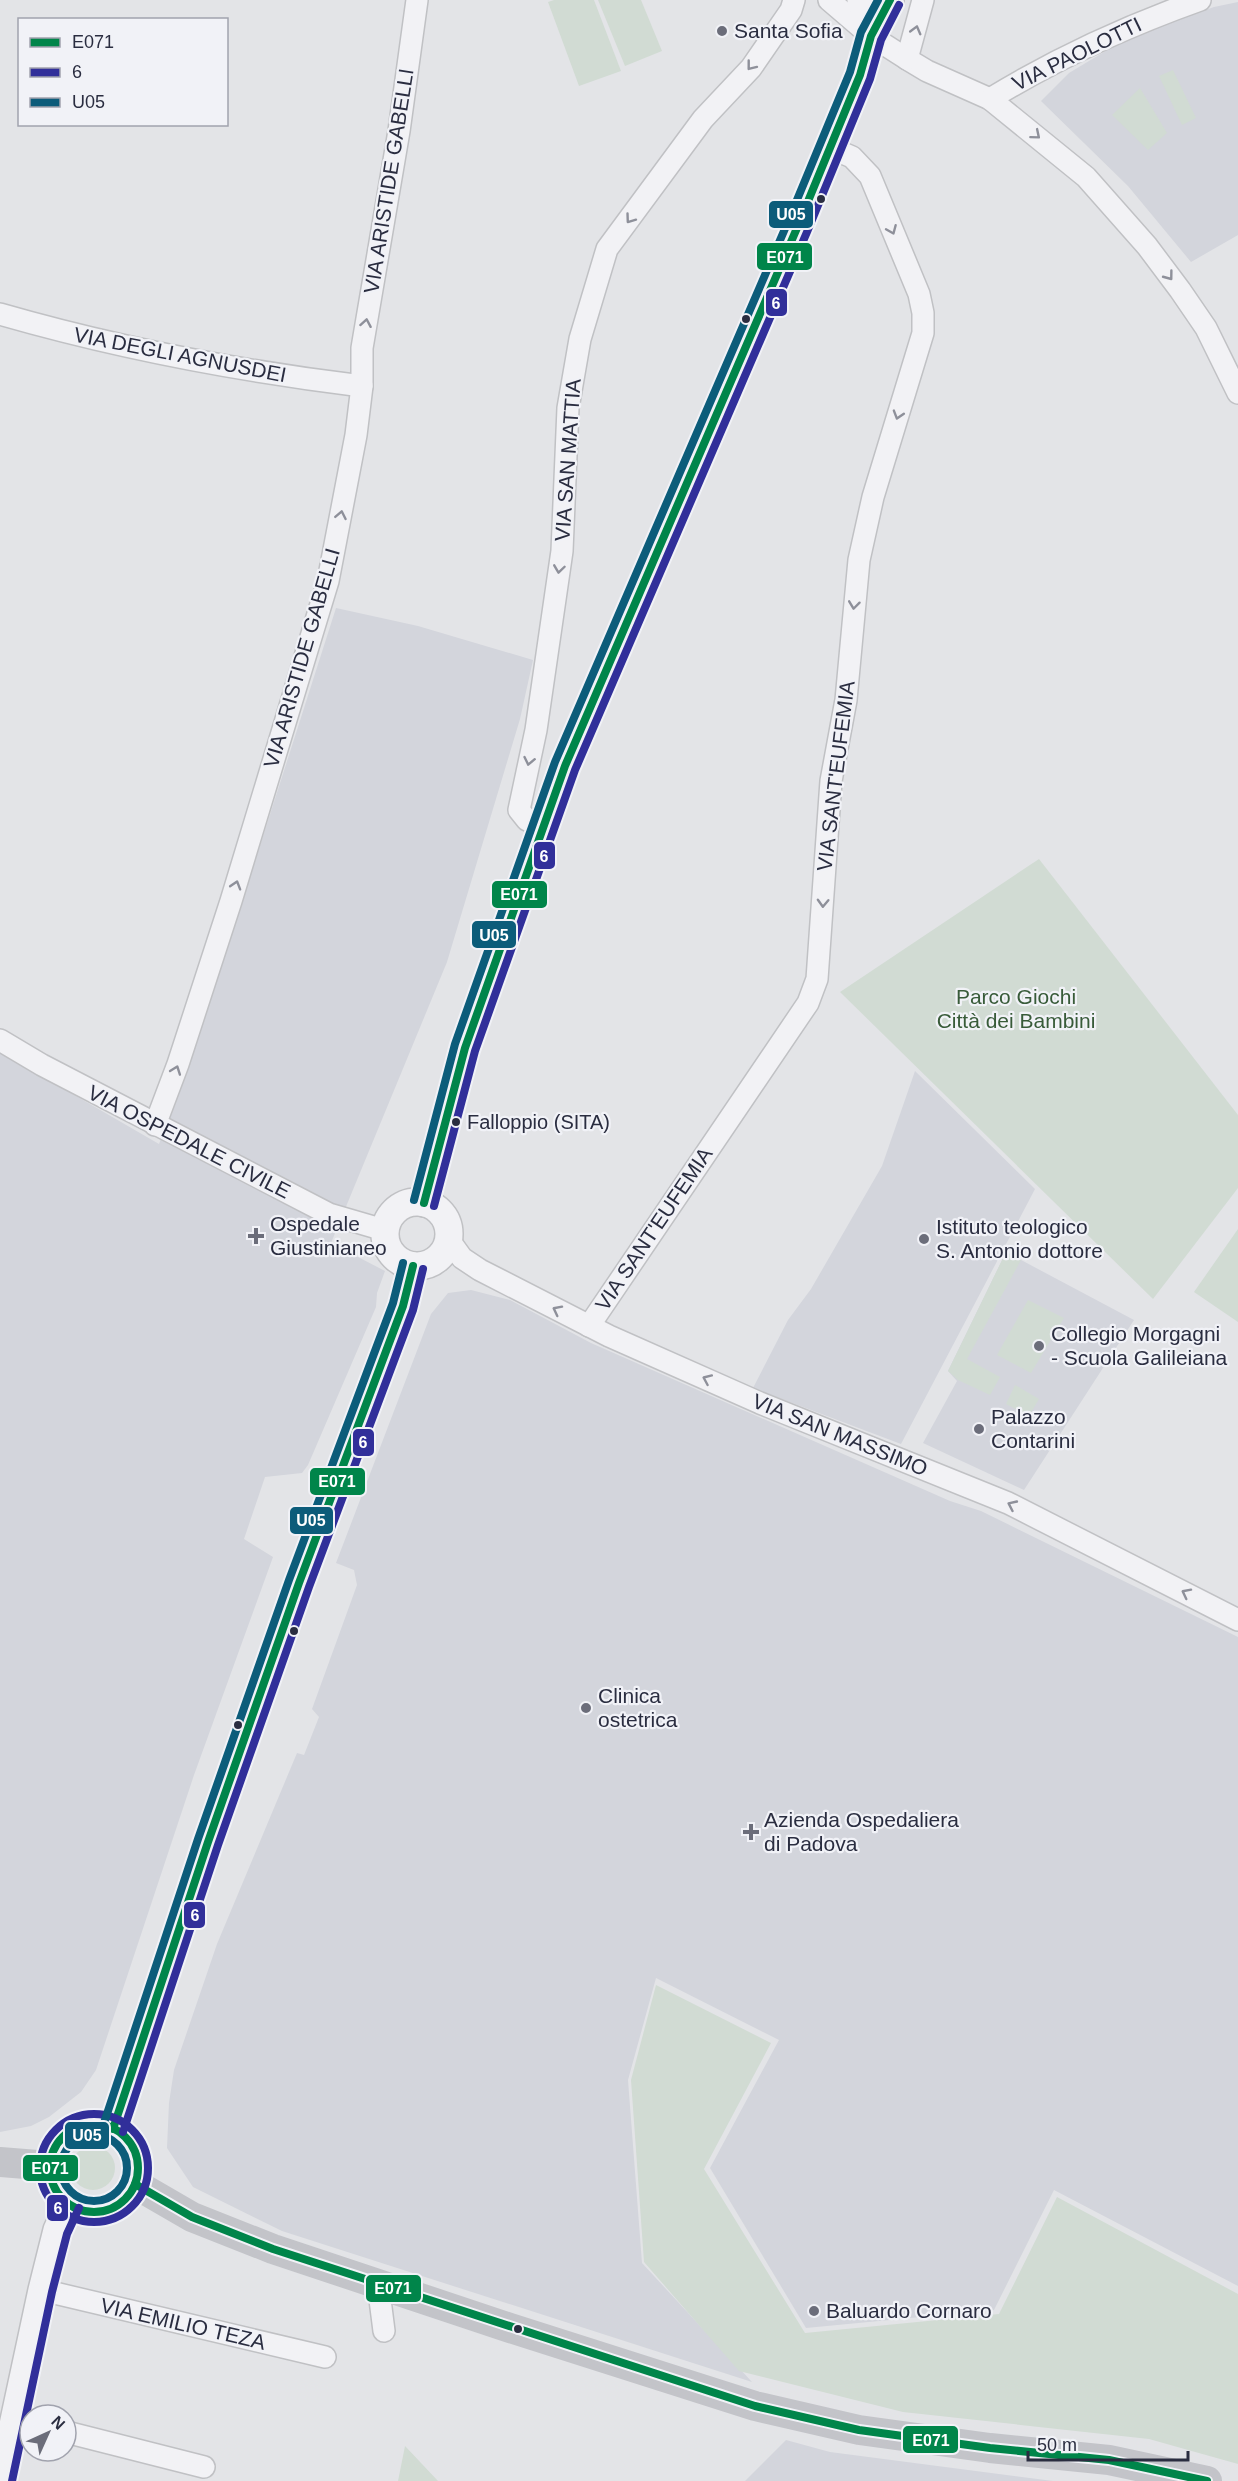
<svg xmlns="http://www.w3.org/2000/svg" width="1238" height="2481" font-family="Helvetica,sans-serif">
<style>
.built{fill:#d3d5dc}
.green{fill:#d1dbd3}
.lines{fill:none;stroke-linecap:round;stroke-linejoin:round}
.minor-casing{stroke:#c0c1c4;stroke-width:24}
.tertiary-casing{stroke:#c0c1c4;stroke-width:30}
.minor{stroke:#f2f2f5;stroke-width:21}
.tertiary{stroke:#f2f2f5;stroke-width:27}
.secondary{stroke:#c3c4c9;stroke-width:30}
.bus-1-casing{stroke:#f1f2f7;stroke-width:12}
.bus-2-casing{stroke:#f1f2f7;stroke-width:12}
.bus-3-casing{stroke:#f1f2f7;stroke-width:12}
.bus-1{stroke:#00854a;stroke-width:8}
.bus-2{stroke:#312f9a;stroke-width:8}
.bus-3{stroke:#0c5c7a;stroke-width:8}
.oneway{stroke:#8e909a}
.poi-dot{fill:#6b6d7a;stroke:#f1f2f7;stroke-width:2}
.bus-dot{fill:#2a2d40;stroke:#f1f2f7;stroke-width:2}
.labels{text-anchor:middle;stroke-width:4.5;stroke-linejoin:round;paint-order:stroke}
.bus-label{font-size:20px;fill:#2a2d40;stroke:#f1f2f7;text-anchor:start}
.poi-label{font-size:21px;fill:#2a2d40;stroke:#f1f2f7;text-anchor:start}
.street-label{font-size:21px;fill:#2a2d40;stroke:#f1f2f7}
.park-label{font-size:21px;fill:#385b39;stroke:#f1f2f7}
.line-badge{stroke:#f1f2f7;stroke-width:2}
.badge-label{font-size:16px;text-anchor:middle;font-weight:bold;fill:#fff}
</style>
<rect width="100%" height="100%" fill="#e3e4e7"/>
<g class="built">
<polygon points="1238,2 1238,235 1191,262 1128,186 1041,101 1069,73 1114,46 1144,32 1214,7"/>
<polygon points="336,608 418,626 533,660 520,719 447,962 331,1243 385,1271 377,1293 376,1307 308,1465 302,1473 265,1477 244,1539 273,1557 194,1775 96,2070 81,2092 49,2117 31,2126 0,2132 0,1052 159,1144 204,1021"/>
<polygon points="915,1071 1035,1189 901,1444 753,1388 788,1320 811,1289 882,1166"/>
<polygon points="1006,1252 1134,1320 1024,1490 923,1443 957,1381 948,1371"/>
<polygon points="471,1290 510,1300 591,1343 950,1501 981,1511 1238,1637 1238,2286 1054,2190 994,2310 806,2328 710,2168 779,2040 656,1978 628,2080 642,2263 752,2382 282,2231 193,2187 167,2148 169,2103 174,2070 217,1944 297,1753 304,1755 319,1717 312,1709 357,1585 354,1570 336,1563 431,1314 448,1293"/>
<polygon points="786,2440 830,2452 1053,2481 745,2481"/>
</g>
<g class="green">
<polygon points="554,0 594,0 621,71 579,86 548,2"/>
<polygon points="598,0 641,0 662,51 625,66"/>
<polygon points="1173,70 1196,118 1182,125 1159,76"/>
<polygon points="1140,88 1167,133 1148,150 1112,115"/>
<polygon points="1039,859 1238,1115 1238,1188 1153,1299 840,992"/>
<polygon points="1238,1229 1238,1322 1194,1292"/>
<polygon points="1006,1252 1021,1260 967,1359 1000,1377 990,1395 958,1380 948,1371"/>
<polygon points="1028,1300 1064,1318 1031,1373 997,1355"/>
<polygon points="1015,1385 1039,1399 1029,1416 1006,1404"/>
<polygon points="656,1985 771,2043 704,2169 805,2333 999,2314 1057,2197 1238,2294 1238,2464 1149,2439 903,2412 739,2371 644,2262 631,2080"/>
<circle cx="93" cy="2168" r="22"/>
<polygon points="405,2446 438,2481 398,2481"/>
</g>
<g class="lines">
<defs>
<g id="minor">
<polyline points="829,0 871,36 907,59 927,71 990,99 1086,177 1147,246 1180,290 1206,328 1238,393"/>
<polyline points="907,59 923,0"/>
<path d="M 990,99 C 1057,58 1127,26 1200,0"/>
<path d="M 0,314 C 118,348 240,371 362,386"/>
<polyline points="543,827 527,820 519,810 536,730 562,551 568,408 580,339 607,249 703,119 751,68 791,10 794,0"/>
<polyline points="0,1040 42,1065 329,1214 384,1230"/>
<polyline points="155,1125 178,1064 231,901 328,581 356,435 362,386 362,348 399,131 417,0"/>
<polyline points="449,1240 462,1258 480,1270 609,1336 760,1403 1008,1503 1238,1620"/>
<polyline points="589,1326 808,1003 817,979 831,781 846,700 859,560 873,497 923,333 923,313 919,294 870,176 852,157 831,148"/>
<polyline points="378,2284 384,2331"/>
<polyline points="42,2290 325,2357"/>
<polyline points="66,2432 204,2467"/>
</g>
<g id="tertiary">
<polyline points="861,0 871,36"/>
<circle cx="417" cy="1234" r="32"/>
<polyline points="424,1203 465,1048 565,766 797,228 860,75 871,36 890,0"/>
<polyline points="113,2129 208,1842 299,1583 403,1306 413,1266"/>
<polyline points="1,2481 42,2290 57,2230 69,2204"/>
</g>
</defs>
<use href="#minor" class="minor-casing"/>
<use href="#tertiary" class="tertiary-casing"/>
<use href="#minor" class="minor"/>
<use href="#tertiary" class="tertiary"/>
<g class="secondary">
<circle cx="94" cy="2168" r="44"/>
<polyline points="0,2162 50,2166"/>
<polyline points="135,2184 192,2217 273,2249 510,2328 755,2406 859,2430 990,2448 1109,2460 1207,2481"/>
</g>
<defs>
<g id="bus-1">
<polyline points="424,1203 465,1048 565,766 797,228 860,75 871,36 890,0"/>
<circle cx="94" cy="2168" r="44"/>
<polyline points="113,2129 208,1842 299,1583 403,1306 413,1266"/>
<polyline points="135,2184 192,2217 273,2249 755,2406 859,2430 990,2448 1109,2460 1207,2481"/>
</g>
<g id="bus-2">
<polyline points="434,1206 475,1051 575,770 807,232 870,79 881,40 899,5"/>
<circle cx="94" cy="2168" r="54"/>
<polyline points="123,2132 218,1845 309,1587 413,1310 423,1269"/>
<polyline points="12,2481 52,2292 67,2234 79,2208"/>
</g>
<g id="bus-3">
<polyline points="414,1200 455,1044 555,762 787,224 850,72 861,32 878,0"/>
<polyline points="103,2126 198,1839 289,1580 393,1303 403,1263"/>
<circle cx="94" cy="2168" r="33"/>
</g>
</defs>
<use href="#bus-1" class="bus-1-casing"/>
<use href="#bus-2" class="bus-2-casing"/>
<use href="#bus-3" class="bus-3-casing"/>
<use href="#bus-1" class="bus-1"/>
<use href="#bus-2" class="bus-2"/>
<use href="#bus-3" class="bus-3"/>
</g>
<defs><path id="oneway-chevron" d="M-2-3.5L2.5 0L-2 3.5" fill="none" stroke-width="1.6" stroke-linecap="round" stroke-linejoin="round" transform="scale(1.5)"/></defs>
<g class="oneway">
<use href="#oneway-chevron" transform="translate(916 30) rotate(-75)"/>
<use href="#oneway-chevron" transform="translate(751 66) rotate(128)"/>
<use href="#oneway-chevron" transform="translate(1036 135) rotate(40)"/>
<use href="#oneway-chevron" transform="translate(630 219) rotate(126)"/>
<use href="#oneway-chevron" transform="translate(892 230) rotate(67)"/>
<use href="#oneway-chevron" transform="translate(1169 276) rotate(53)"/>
<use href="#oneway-chevron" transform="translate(366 323) rotate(-80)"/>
<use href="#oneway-chevron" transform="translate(898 415) rotate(107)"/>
<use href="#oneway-chevron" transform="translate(341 515) rotate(-79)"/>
<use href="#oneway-chevron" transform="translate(559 569) rotate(98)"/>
<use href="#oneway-chevron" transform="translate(854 605) rotate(97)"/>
<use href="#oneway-chevron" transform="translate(529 761) rotate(102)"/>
<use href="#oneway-chevron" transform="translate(236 885) rotate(-73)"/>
<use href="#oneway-chevron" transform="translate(823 903) rotate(92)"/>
<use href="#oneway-chevron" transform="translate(176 1070) rotate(-70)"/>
<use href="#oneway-chevron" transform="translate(557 1310) rotate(-153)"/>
<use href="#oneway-chevron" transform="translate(707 1379) rotate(-156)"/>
<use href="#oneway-chevron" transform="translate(1012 1505) rotate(-155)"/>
<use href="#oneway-chevron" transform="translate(1186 1593) rotate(-153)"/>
</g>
<g class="poi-dot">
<circle cx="722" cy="31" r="6"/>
<path d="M253 1227h6v6h6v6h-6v6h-6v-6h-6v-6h6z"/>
<circle cx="924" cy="1239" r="6"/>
<circle cx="1039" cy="1346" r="6"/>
<circle cx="979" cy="1429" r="6"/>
<circle cx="586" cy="1708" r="6"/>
<path d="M748 1823h6v6h6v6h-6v6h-6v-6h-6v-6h6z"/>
<circle cx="814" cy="2311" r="6"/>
</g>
<g class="bus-dot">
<circle cx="821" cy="199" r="5"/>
<circle cx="746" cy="319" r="5"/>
<circle cx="456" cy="1122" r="5"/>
<circle cx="294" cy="1631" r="5"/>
<circle cx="238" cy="1725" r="5"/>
<circle cx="518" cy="2329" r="5"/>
</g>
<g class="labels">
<g class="bus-label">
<text x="467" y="1129">Falloppio (SITA)</text>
</g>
<g class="poi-label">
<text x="734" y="38">Santa Sofia</text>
<text x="270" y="1231">Ospedale<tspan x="270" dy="24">Giustinianeo</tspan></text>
<text x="936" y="1234">Istituto teologico<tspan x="936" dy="24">S. Antonio dottore</tspan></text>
<text x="1051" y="1341">Collegio Morgagni<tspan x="1051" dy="24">- Scuola Galileiana</tspan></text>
<text x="991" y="1424">Palazzo<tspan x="991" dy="24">Contarini</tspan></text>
<text x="598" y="1703">Clinica<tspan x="598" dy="24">ostetrica</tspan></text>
<text x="764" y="1827">Azienda Ospedaliera<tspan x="764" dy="24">di Padova</tspan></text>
<text x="826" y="2318">Baluardo Cornaro</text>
</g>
<g class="street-label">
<text transform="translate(1077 54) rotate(-26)" y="7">VIA PAOLOTTI</text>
<text transform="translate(389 181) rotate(-81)" y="7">VIA ARISTIDE GABELLI</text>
<text transform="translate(180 355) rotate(11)" y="7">VIA DEGLI AGNUSDEI</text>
<text transform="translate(568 460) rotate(-86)" y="7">VIA SAN MATTIA</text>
<text transform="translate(302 658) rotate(-74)" y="7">VIA ARISTIDE GABELLI</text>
<text transform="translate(836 776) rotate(-83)" y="7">VIA SANT'EUFEMIA</text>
<text transform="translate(189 1142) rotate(27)" y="7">VIA OSPEDALE CIVILE</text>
<text transform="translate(654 1229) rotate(-56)" y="7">VIA SANT'EUFEMIA</text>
<text transform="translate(840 1435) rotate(22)" y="7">VIA SAN MASSIMO</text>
<text transform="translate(183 2324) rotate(13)" y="7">VIA EMILIO TEZA</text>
</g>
<g class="park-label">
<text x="1016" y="1004">Parco Giochi<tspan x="1016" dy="24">Città dei Bambini</tspan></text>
</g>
</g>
<g class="line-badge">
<rect x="768" y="200" width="46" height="29" rx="6" fill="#0c5c7a"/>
<rect x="756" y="242" width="57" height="29" rx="6" fill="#00854a"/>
<rect x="765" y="288" width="23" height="29" rx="6" fill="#312f9a"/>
<rect x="533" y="841" width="23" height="29" rx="6" fill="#312f9a"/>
<rect x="491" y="880" width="57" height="29" rx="6" fill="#00854a"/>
<rect x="471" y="920" width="46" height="29" rx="6" fill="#0c5c7a"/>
<rect x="352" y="1428" width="23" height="29" rx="6" fill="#312f9a"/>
<rect x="309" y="1467" width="57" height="29" rx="6" fill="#00854a"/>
<rect x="289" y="1506" width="45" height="29" rx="6" fill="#0c5c7a"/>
<rect x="183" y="1901" width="23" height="28" rx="6" fill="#312f9a"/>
<rect x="64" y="2121" width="46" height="29" rx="6" fill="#0c5c7a"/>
<rect x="22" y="2154" width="57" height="28" rx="6" fill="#00854a"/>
<rect x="46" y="2194" width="23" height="28" rx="6" fill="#312f9a"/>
<rect x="365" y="2274" width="57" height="29" rx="6" fill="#00854a"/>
<rect x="902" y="2425" width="57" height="29" rx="6" fill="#00854a"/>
</g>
<g class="badge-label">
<text x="791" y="220">U05</text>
<text x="785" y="263">E071</text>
<text x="776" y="309">6</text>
<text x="544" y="862">6</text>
<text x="519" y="900">E071</text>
<text x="494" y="941">U05</text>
<text x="363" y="1448">6</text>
<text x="337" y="1487">E071</text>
<text x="311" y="1526">U05</text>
<text x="195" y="1921">6</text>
<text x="87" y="2141">U05</text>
<text x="50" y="2174">E071</text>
<text x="58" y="2214">6</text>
<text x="393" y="2294">E071</text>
<text x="931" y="2446">E071</text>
</g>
<rect x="18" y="18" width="210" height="108" fill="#f1f2f7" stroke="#a1a3ae" stroke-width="1.5"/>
<rect x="30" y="38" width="30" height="9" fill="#00854a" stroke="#a1a3ae" stroke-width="1.5"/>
<text x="72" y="48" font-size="18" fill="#2a2d40">E071</text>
<rect x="30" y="68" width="30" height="9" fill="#312f9a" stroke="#a1a3ae" stroke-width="1.5"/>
<text x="72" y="78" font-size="18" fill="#2a2d40">6</text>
<rect x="30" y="98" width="30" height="9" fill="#0c5c7a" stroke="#a1a3ae" stroke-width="1.5"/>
<text x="72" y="108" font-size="18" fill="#2a2d40">U05</text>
<g transform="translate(48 2433) rotate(45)"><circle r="28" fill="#f1f2f7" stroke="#a1a3ae" stroke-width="1.5"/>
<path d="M0-4.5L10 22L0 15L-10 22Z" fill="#6b6d7a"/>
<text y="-9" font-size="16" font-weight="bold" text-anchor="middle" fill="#2a2d40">N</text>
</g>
<path d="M1028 2451v9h160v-9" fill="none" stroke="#2a2d40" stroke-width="3"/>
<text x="1037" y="2451" font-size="18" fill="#2a2d40" stroke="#f1f2f7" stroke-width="4.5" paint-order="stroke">50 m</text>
</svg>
